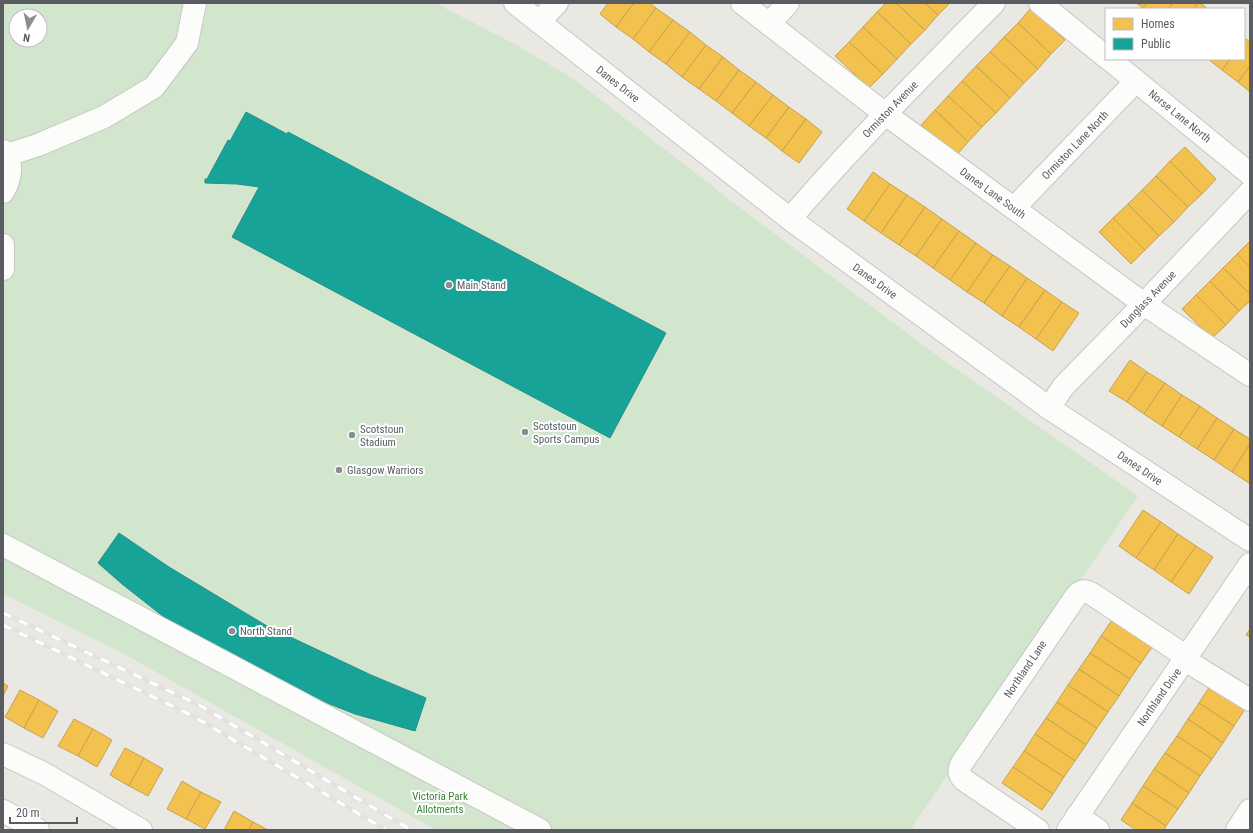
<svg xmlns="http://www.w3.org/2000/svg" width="1253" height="833" font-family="'Roboto Condensed',sans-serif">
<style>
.green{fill:#d2e6ce;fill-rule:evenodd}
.homes{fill:#f2c14e;stroke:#c4a354}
.public{fill:#17a398;stroke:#2b8e88}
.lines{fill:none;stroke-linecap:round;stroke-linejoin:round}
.minor-casing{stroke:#c6c6c5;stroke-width:24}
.minor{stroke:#fcfcfb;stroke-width:22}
.rail-casing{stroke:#e1e2e1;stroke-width:4.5}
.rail{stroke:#fff;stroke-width:3;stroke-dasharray:9;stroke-linecap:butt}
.poi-dot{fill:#8b8e8e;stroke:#fff;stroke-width:1.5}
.labels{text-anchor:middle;stroke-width:4;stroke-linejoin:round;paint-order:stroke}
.street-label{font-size:11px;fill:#595d61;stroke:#fff}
.poi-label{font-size:11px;fill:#595d61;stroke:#fff;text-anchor:start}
.park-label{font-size:11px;fill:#368534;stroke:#fff}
</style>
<rect width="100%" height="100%" fill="#e9e8e3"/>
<path class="green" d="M 3,3 L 435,3 L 513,43 L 574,79 L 734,203 L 942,359 L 1138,496 L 910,830 L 436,830 L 124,654 L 3,594 ZM 16,16 L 40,16 L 40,40 L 16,40 Z"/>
<g class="homes">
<polygon points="608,3 634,3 616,27 600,14"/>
<polygon points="634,3 650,3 656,8 633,39 616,27"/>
<polygon points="886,3 896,3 925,30 911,44 877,12"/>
<polygon points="896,3 925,3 938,15 925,30"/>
<polygon points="925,3 950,3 938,15"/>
<polygon points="1136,3 1147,3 1143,8"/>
<polygon points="1147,3 1173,3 1168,9 1144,9 1143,8"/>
<polygon points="1173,3 1198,3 1193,9 1168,9"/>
<polygon points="1198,3 1200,3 1208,9 1193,9"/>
<polygon points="656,8 673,20 649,52 633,39"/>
<polygon points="1031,8 1065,40 1051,54 1018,23"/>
<polygon points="877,12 911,44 897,59 863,27"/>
<polygon points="673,20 690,32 666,64 649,52"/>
<polygon points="1018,23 1051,54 1038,69 1004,37"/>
<polygon points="863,27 897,59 883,74 849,42"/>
<polygon points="690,32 706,45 682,77 666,64"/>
<polygon points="1004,37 1038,69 1024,83 990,52"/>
<polygon points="1246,39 1250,42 1250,66 1238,82 1222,70 1230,59 1244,59 1244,41"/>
<polygon points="849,42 883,74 869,88 835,56"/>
<polygon points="706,45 723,57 699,89 682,77"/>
<polygon points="990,52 1024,83 1010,98 976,66"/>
<polygon points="723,57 739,70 716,101 699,89"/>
<polygon points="1208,59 1230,59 1222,70"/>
<polygon points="976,66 1010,98 996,113 962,81"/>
<polygon points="1250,66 1250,92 1238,82"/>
<polygon points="739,70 756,82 732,113 716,101"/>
<polygon points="962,81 996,113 982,127 948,96"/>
<polygon points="756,82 773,95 749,126 732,113"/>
<polygon points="773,95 789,107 766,138 749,126"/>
<polygon points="948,96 982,127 968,142 935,110"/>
<polygon points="789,107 806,119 782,151 766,138"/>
<polygon points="935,110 968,142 955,157 921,125"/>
<polygon points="806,119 822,132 799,163 782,151"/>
<polygon points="1185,147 1216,179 1202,194 1170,161"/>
<polygon points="1170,161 1202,194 1188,207 1156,176"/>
<polygon points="873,172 890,184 864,221 847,209"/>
<polygon points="1156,176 1188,207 1174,222 1142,190"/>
<polygon points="890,184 907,195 881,233 864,221"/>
<polygon points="1142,190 1174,222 1159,236 1128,204"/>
<polygon points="907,195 925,207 899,245 881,233"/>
<polygon points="1128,204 1159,236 1145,250 1113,218"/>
<polygon points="925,207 942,219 916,256 899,245"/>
<polygon points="1113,218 1145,250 1131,264 1099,232"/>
<polygon points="942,219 959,231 933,268 916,256"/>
<polygon points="959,231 976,243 950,280 933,268"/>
<polygon points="1250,241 1250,267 1237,254"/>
<polygon points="976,243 993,255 967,292 950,280"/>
<polygon points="1237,254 1250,267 1250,294 1223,268"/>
<polygon points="993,255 1010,266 984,303 967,292"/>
<polygon points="1010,266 1027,278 1002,316 984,303"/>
<polygon points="1223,268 1250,294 1250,301 1239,311 1210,281"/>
<polygon points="1027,278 1045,290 1019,327 1002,316"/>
<polygon points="1210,281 1239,311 1226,325 1196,295"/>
<polygon points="1045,290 1062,302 1036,339 1019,327"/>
<polygon points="1196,295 1226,325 1212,338 1182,309"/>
<polygon points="1062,302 1079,313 1053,351 1036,339"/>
<polygon points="1130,360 1147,372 1127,402 1109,391"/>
<polygon points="1147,372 1165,383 1144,414 1127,402"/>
<polygon points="1165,383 1182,395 1162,426 1144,414"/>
<polygon points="1182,395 1200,406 1179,437 1162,426"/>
<polygon points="1200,406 1217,418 1197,449 1179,437"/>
<polygon points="1217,418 1234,429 1214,460 1197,449"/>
<polygon points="1234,429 1250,439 1250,444 1232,472 1214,460"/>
<polygon points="1250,444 1250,482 1249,483 1232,472"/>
<polygon points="1143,510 1161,522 1136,558 1119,546"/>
<polygon points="1161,522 1178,534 1154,570 1136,558"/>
<polygon points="1178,534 1196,546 1171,582 1154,570"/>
<polygon points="1196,546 1213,557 1189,594 1171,582"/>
<polygon points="1112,620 1152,647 1141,663 1101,636"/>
<polygon points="1250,629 1250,637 1246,635"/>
<polygon points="1101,636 1141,663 1130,679 1090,653"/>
<polygon points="1090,653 1130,679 1119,696 1079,669"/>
<polygon points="1079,669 1119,696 1108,712 1068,685"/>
<polygon points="3,683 8,686 3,696"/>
<polygon points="1068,685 1108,712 1097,728 1057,702"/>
<polygon points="1210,686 1245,709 1234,726 1199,703"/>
<polygon points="20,690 39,700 24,728 5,717"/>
<polygon points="39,700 58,711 43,738 24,728"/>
<polygon points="1057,702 1097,728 1086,745 1046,718"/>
<polygon points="1199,703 1234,726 1223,743 1188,719"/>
<polygon points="1046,718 1086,745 1075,761 1035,734"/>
<polygon points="74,719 93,729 78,756 58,746"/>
<polygon points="1188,719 1223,743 1212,759 1177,736"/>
<polygon points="93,729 112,740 97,767 78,756"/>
<polygon points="1035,734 1075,761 1064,777 1024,751"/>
<polygon points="1177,736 1212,759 1200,776 1165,753"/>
<polygon points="125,748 144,758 129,786 110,775"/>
<polygon points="1024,751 1064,777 1053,794 1013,767"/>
<polygon points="1165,753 1200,776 1189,793 1154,769"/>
<polygon points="144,758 163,769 148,796 129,786"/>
<polygon points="1013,767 1053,794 1042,810 1002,783"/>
<polygon points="1154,769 1189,793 1178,809 1143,786"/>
<polygon points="182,781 201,792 186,819 167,809"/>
<polygon points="1143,786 1178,809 1166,826 1132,803"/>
<polygon points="201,792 221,802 205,829 186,819"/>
<polygon points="1132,803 1166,826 1164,830 1136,830 1121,820"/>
<polygon points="234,811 253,822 249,830 224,830"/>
<polygon points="253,822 268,830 249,830"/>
</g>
<g class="public">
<polygon points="246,112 287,134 288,132 666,333 610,438 232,237 259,187 237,184 205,183 205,179 207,179 228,140 230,141"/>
<polygon points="119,533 169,567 267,626 371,675 426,698 415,731 355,714 299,692 194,637 169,621 122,584 98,563"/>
</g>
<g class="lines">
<defs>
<g id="minor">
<polyline points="515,3 790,219 1049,408 1250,540"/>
<polyline points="742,3 884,113 1144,304 1250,375"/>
<polyline points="1040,3 1106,57"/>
<polyline points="539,22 557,3"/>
<polyline points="769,24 788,3"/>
<polyline points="1109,59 1250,174"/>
<path d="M 3,151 C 14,163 11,178 3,192"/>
<polyline points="7,155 38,145 104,117 154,87 187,43 195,3"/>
<polyline points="1014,208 1136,81"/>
<path d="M 790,219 C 854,144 924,74 994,3"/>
<polyline points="3,245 3,269"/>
<polyline points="1049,408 1063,387 1144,304 1250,192"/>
<polyline points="3,545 540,830"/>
<polyline points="1185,660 1250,700"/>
<polyline points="3,754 43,773 141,830"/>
<polyline points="3,811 38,830"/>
<polyline points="1077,816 1098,830"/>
<path d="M 1038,830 L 964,780 C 958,774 958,770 962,763 L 1076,596 C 1081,590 1085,590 1092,594 L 1187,657"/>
<polyline points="1068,830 1250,564"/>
<polyline points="1237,830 1250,810"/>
</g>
</defs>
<use href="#minor" class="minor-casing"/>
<use href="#minor" class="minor"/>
<defs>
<g id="rail">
<polyline points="3,613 199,705 411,830"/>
<polyline points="3,625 193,716 386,830"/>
</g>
</defs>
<use href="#rail" class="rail-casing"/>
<use href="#rail" class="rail"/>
</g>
<g class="poi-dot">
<circle cx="449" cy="285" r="4"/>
<circle cx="525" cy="432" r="4"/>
<circle cx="352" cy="435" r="4"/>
<circle cx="339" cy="470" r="4"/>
<circle cx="232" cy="631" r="4"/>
</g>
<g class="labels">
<g class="street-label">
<text transform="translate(618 84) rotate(38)" y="4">Danes Drive</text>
<text transform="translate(890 109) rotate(-46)" y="4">Ormiston Avenue</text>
<text transform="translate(1180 116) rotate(39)" y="4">Norse Lane North</text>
<text transform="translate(1075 145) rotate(-46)" y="4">Ormiston Lane North</text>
<text transform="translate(993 193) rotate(36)" y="4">Danes Lane South</text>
<text transform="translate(875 281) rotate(36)" y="4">Danes Drive</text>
<text transform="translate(1148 299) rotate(-46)" y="4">Dunglass Avenue</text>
<text transform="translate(1140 468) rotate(34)" y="4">Danes Drive</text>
<text transform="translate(1025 669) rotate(-56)" y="4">Northland Lane</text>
<text transform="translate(1159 697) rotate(-55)" y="4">Northland Drive</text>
</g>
<g class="poi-label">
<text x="457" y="289">Main Stand</text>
<text x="533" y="430">Scotstoun<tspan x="533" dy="13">Sports Campus</tspan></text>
<text x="360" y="433">Scotstoun<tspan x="360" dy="13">Stadium</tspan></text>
<text x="347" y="474">Glasgow Warriors</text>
<text x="240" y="635">North Stand</text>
</g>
<g class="park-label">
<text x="440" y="800">Victoria Park<tspan x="440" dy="13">Allotments</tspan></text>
</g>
</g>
<rect width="1253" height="833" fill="none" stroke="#595d61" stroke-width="8"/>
<rect x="1105" y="8" width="140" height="52" fill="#ffffff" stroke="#bdbec0"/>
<rect x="1113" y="18" width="20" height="12" fill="#f2c14e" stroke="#bdbec0"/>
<text x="1141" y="28" font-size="12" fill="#595d61">Homes</text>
<rect x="1113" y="38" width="20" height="12" fill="#17a398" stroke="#bdbec0"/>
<text x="1141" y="48" font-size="12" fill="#595d61">Public</text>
<g transform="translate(28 28) rotate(189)"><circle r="19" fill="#ffffff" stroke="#bdbec0"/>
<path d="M0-3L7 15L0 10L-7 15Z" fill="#8b8e8e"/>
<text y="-6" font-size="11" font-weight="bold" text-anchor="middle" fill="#595d61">N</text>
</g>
<path d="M10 817v6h67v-6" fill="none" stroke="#595d61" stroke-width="2"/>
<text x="16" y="817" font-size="12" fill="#595d61" stroke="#ffffff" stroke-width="3" paint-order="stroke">20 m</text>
</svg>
